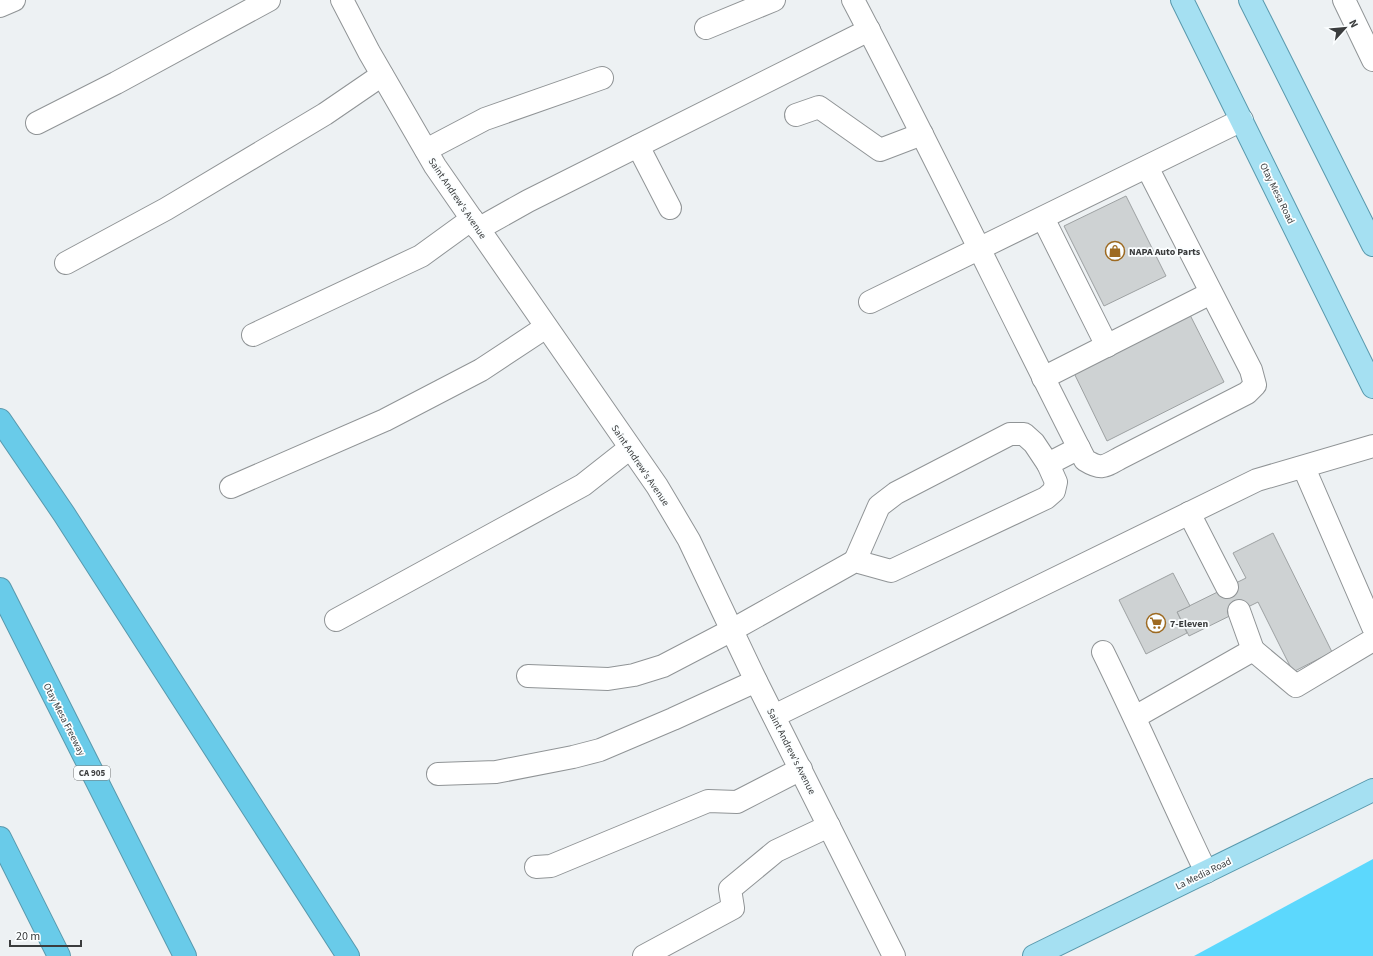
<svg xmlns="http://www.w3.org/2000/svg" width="1373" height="956" font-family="'Source Sans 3',sans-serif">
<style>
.green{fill:#5cd8fd}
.building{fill:#ced2d3;stroke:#9da1a2}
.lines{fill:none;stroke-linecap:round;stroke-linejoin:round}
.minor-casing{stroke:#909496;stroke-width:24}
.major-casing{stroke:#5999ad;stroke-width:24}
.highway-casing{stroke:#5999ad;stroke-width:24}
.minor{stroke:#fff;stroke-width:22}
.major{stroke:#a5e0f2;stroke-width:22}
.highway{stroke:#69cbe9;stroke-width:22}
.labels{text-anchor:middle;stroke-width:3.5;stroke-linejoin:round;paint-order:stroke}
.shield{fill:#fbfeff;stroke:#747677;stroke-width:1}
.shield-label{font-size:9px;font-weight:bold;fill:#3a3c3d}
.street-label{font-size:10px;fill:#3a3c3d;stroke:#fbfeff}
.poi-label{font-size:10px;font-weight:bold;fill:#3a3c3d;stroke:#fbfeff;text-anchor:start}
</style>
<rect width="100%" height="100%" fill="#edf1f3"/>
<polygon class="green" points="1373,859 1373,956 1194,956"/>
<g class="building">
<polygon points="1126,196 1166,276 1104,306 1064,226"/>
<polygon points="1189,313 1224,382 1107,441 1073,371"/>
<polygon points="1273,533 1332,652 1293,672 1258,602 1189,636 1177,612 1246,578 1233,553"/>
<polygon points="1173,573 1190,606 1177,612 1187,633 1146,654 1119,600"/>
</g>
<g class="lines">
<defs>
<g id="minor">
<polyline points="342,0 369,52 435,166 657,486 689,540 756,681 894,956"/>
<path d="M 853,0 C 933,152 1007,307 1085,460 C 1101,470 1104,467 1120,458 L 1247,393 L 1255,385 L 1251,370 L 1147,167"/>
<polyline points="1344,0 1373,60"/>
<polyline points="0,6 14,0"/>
<polyline points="706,28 774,0"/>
<polyline points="796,115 819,107 880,150 922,134"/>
<polyline points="37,123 116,83 269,0"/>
<polyline points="638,146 670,208"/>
<polyline points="426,150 485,119 602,78"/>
<polyline points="1043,218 1107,346"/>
<polyline points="478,229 528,201 869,30"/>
<polyline points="66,263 166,209 325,114 382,75"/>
<polyline points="870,302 1242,120"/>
<polyline points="253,335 421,256 472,219"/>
<polyline points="1043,378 1211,293"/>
<polyline points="1304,468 1373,627"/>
<polyline points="231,487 385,420 481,370 546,327"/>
<polyline points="1189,513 1227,587"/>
<polyline points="855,561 879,506 896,493 1010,434 1024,434 1034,443 1048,464"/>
<polyline points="1239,611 1253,650"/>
<polyline points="336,620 583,485 630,448"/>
<path d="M 1103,652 C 1139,725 1171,799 1206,872"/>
<polyline points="528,676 608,679 634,675 663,666 732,630 855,561 891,571 1046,498 1054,491 1056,482 1048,464 1079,448"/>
<polyline points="774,716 1257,480 1373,446"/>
<polyline points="1135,717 1253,650 1296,686 1373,640"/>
<polyline points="438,774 496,772 573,757 600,750 673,719 756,681"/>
<polyline points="536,867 551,866 708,801 737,802 801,769"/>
<polyline points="644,956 733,908 730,889 776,851 829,826"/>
</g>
<g id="major">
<polyline points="1182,0 1373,387"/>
<polyline points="1250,0 1373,245"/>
<polyline points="1034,956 1373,790"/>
</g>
<g id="highway">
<polyline points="0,420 64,514 348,956"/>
<polyline points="0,589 185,956"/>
<polyline points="0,838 59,956"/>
</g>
</defs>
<use href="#minor" class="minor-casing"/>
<use href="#major" class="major-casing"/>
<use href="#highway" class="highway-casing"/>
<use href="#minor" class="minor"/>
<use href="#major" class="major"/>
<use href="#highway" class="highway"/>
</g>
<defs>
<symbol id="shop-ring" viewBox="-11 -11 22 22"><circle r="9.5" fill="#fbfeff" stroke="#9d6a21" stroke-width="1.5"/><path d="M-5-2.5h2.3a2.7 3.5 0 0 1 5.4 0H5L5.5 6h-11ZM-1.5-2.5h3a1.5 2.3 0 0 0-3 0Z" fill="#9d6a21"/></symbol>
<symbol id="supermarket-ring" viewBox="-11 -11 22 22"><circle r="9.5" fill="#fbfeff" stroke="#9d6a21" stroke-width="1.5"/><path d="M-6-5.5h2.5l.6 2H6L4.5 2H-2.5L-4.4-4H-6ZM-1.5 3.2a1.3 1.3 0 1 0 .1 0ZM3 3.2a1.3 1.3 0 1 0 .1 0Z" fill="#9d6a21"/></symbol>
</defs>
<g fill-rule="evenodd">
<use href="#shop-ring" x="1104" y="240" width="22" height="22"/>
<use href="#supermarket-ring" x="1145" y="612" width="22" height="22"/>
</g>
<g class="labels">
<rect class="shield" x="74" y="766" width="36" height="14" rx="3"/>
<g class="shield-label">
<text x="92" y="776">CA 905</text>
</g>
<g class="street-label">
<text transform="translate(1278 193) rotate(64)" y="4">Otay Mesa Road</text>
<text transform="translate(458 198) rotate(56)" y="4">Saint Andrew's Avenue</text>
<text transform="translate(641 465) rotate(56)" y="4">Saint Andrew's Avenue</text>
<text transform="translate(65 719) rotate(63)" y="4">Otay Mesa Freeway</text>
<text transform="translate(792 751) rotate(63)" y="4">Saint Andrew's Avenue</text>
<text transform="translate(1203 873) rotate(-26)" y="4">La Media Road</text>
</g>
<g class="poi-label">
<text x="1129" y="255">NAPA Auto Parts</text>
<text x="1170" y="627">7-Eleven</text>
</g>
</g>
<g transform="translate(1345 28) rotate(63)" stroke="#fbfeff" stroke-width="3" paint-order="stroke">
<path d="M0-3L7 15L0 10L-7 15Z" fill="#3a3c3d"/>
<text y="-6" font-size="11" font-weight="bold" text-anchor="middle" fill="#3a3c3d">N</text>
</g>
<path d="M10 940v6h71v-6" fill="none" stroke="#3a3c3d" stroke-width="2"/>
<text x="16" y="940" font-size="12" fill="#3a3c3d" stroke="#fbfeff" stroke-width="3" paint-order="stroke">20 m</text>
</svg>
